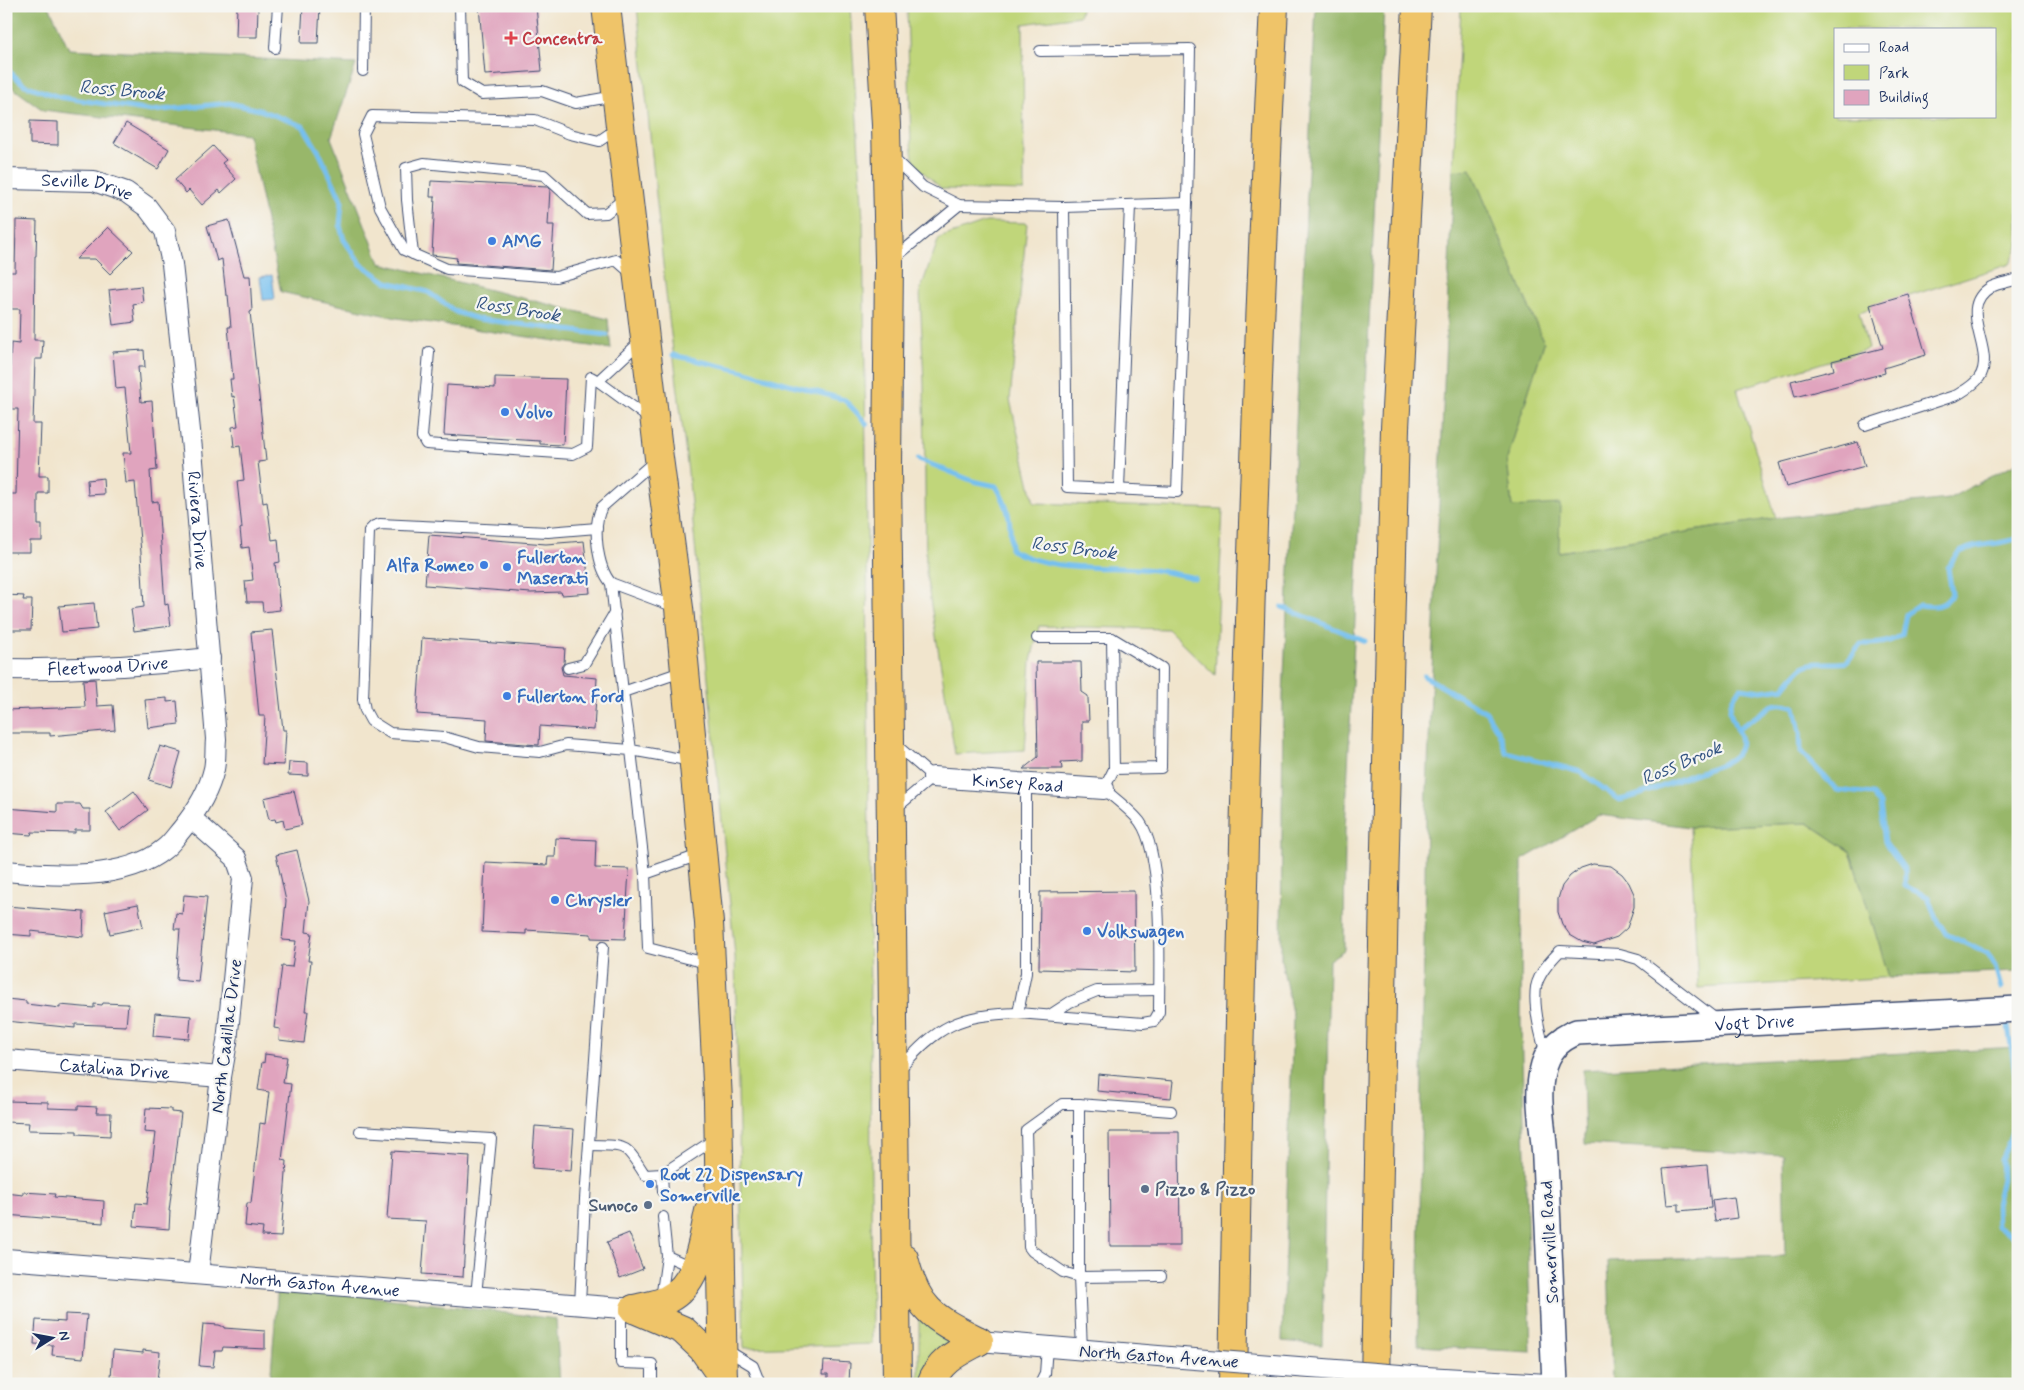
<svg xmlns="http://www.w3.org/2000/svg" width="2024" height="1390" font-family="Mynerve,sans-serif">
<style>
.green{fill:#c0d67a;stroke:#6e826c;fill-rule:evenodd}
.forest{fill:#98b76a;stroke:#5a7364}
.water{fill:#76c0ef;stroke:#4878a6}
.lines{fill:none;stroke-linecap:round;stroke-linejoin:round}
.stream{stroke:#76c0ef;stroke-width:5}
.building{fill:#e0a4be}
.service-casing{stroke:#3b4a6f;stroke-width:12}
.minor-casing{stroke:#3b4a6f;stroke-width:22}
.tertiary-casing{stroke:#3b4a6f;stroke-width:28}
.trunk-casing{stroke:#3b4a6f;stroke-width:30}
.motorway-casing{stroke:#3b4a6f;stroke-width:30}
.service{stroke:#fff;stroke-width:10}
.minor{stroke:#fff;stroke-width:20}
.tertiary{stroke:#fff;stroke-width:25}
.trunk{stroke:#efc469;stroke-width:28}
.motorway{stroke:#efc469;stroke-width:28}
.minor-bridge-casing{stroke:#3b4a6f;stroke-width:22;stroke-linecap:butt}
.minor-bridge{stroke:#fff;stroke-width:20}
.health-dot{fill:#e0444e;stroke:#f6f6f2;stroke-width:2}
.shop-dot{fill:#3f7fe0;stroke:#f6f6f2;stroke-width:2}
.service-dot{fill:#5c6f8a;stroke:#f6f6f2;stroke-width:2}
.labels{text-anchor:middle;stroke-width:4.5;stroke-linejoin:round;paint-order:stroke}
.health-label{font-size:18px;font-weight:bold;fill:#be3a42;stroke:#f6f6f2;text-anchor:start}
.street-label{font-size:18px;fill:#1b2f5e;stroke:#f6f6f2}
.shop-label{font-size:18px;font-weight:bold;fill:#366cbe;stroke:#f6f6f2;text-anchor:start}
.service-label{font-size:18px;font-weight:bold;fill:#4e5e75;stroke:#f6f6f2;text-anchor:start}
.water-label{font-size:19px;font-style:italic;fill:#325382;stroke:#f6f6f2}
</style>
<rect width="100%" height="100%" fill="#f6f6f2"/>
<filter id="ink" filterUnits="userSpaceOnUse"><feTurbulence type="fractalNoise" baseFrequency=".02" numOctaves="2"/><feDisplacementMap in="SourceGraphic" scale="10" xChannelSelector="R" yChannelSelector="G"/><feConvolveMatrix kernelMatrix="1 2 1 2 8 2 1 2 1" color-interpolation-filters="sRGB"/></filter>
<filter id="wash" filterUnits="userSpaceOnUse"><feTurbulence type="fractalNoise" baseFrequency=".0096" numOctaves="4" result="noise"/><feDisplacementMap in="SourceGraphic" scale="20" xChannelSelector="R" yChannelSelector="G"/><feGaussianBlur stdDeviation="1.12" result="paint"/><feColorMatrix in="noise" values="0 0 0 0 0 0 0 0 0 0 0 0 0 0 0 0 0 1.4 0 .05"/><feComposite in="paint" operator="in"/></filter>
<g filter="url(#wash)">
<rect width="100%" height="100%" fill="#f1e5cd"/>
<g class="green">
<polygon points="637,6 850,6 863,219 867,535 872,1344 744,1348 735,956 688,472 666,294"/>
<polygon points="907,6 1082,6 1079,16 1023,24 1024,191 942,189 914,164 911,144"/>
<path d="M 1461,6 L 2018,6 L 2018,246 L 2010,264 L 1859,312 L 1868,349 L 1737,389 L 1776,518 L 1558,552 L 1512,507 L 1507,459 L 1544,343 L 1471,169 L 1453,171 ZM 1835,29 L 1995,29 L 1995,116 L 1835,116 Z"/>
<polygon points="986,222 1027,223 1010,400 1034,503 1223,509 1215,675 1168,629 1039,626 1031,661 1025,750 955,754 926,574 924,385 920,291 939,238"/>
<polygon points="1808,823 1850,851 1889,976 1898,977 1698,988 1690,827"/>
<polygon points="919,1317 959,1339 919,1381"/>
</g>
<g class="forest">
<polygon points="6,6 49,6 69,49 356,64 331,138 380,263 608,319 611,349 397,318 281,292 248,134 43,110 6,83"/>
<polygon points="1316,6 1384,6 1345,832 1344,950 1329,960 1322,1345 1282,1341 1293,1018 1281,959 1283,695"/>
<polygon points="1471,169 1544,343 1507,459 1512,507 1560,504 1559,552 1776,518 1948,499 2018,462 2018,971 1889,977 1850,851 1808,823 1690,827 1599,815 1522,860 1521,1024 1531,1352 1418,1346 1426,813 1453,171"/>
<polygon points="2018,1047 2018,1384 1612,1384 1608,1261 1785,1256 1783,1155 1585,1144 1583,1070"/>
<polygon points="278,1285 556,1319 560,1384 270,1384"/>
</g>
<polygon class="water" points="272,275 275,299 263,300 260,277"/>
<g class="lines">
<g class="stream">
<polyline points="6,69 25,85 59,97 152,111 229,103 260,110 303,126 319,152 342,201 340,226 344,240 361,264 387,282 428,292 456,312 478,319 607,335"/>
<polyline points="673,355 743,371 845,400 867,424"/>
<path d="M 918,459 L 973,481 L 996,486 C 1011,511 1010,521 1011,550 C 1053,573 1107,565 1154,570 C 1167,572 1181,575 1195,578"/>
<polyline points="1282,607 1365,641"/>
<path d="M 1424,676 L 1486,712 L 1499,733 L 1506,752 L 1581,772 L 1619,800 C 1644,795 1667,784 1691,775 C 1702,771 1714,768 1724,763 C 1730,760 1739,754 1740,747 C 1746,727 1714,715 1741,688 L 1761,691 L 1784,688 C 1790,681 1796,672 1803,667 C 1812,660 1835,665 1847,662 L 1861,644 C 1877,644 1889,644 1902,634 L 1906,614 L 1919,605 C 1933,607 1944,608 1952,594 L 1948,568 C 1951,563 1955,555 1960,552 C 1977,542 2000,546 2018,538"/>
<path d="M 1736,729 C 1742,726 1748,722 1754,718 C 1770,707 1773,699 1795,707 L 1800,732 L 1801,752 L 1837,790 L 1872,794 L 1880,804 L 1885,842 L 1905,870 L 1905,886 L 1928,897 L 1935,916 L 1946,934 L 1987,953 L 1995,966 L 2001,988"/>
<polyline points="2008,1026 2017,1085 2016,1119 2010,1139 2001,1159 2002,1178 1996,1205 1997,1226 2018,1239"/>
</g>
</g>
<g id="blocks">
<g class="building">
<polygon points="237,6 258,7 257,37 236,37"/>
<polygon points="303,6 320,7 318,43 301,43"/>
<polygon points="479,6 536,6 542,71 485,75"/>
<polygon points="30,121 58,122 58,145 30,144"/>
<polygon points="126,123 169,149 158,169 114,143"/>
<polygon points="213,146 226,160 222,163 236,179 221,193 219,190 202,205 189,190 186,193 175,180"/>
<polygon points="431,181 547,187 550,189 548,225 554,225 551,270 456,263 457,258 432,255 435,197 430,197"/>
<polygon points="16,220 37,221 36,256 35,256 34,340 43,340 42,359 35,359 33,424 41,424 39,476 48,476 48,493 38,493 38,525 42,525 42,541 30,541 30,552 6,552 8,494 16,494 18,409 11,409 11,402 8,402 11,343 19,344 20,309 11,309 11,301 9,301 9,272 15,272"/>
<polygon points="229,220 244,276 250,276 252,311 250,312 266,461 258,462 263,503 267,502 272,540 278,539 280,562 275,563 280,610 263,612 262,602 247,602 245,581 253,580 249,547 242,548 240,529 242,528 237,481 244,480 240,446 234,447 232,427 238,426 234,396 232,397 230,379 233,379 228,327 231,327 228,295 226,295 222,259 217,261 207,226"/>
<polygon points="108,227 133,251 110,274 95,259 76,259"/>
<polygon points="141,286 143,302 133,304 135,322 113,325 109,290"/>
<polygon points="1908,294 1926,355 1884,368 1885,373 1795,397 1791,381 1834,370 1832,361 1883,348 1870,305"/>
<polygon points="144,350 145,367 138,367 141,402 152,401 157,470 150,471 152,502 158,501 165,605 168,604 171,626 134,631 131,609 144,607 141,553 135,482 126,483 123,453 131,453 125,388 116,389 113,352"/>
<polygon points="495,377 566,379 563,445 540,444 540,441 444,435 447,385 495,388"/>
<polygon points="1858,442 1865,466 1786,487 1779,463"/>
<polygon points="103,478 104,494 88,495 87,480"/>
<polygon points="429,535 546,544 584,541 590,593 562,595 561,592 531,593 425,585"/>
<polygon points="6,595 24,596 23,600 32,600 31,630 6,630"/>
<polygon points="94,603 97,629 62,632 59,606"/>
<polygon points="272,630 283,730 286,730 284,765 262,764 265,716 259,716 251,632"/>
<polygon points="422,638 565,648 564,663 561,667 563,675 597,678 594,730 540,726 539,745 486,741 487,719 417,714"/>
<polygon points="1036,662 1081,662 1082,692 1088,696 1088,699 1089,721 1082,721 1082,761 1061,762 1062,769 1023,769 1038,757"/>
<polygon points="95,679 97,706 113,705 115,730 50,736 50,733 6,733 6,710 85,707 83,680"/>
<polygon points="167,698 167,702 177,701 179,724 148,728 145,700"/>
<polygon points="160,746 181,752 171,787 149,780"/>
<polygon points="289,762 308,763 308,776 288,775"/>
<polygon points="134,791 148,810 120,831 106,812"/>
<polygon points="294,791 302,825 285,829 283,820 276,822 275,819 269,820 264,798"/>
<polygon points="57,804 80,804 83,809 90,809 90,830 75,830 75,833 32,832 31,835 6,833 6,808 57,812"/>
<polygon points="556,838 596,840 595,868 629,869 625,939 591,938 591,934 526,930 526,934 482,932 485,862 547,865 548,857 555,857"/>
<polygon points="297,850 309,901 306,932 312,933 308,961 311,961 305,1011 308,1011 304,1043 279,1040 280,1029 274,1028 282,966 292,967 296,941 282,940 286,901 276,855"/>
<polygon points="1593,864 1611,866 1622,874 1629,883 1634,894 1634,907 1627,928 1617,937 1594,945 1582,942 1570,935 1562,924 1558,912 1558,899 1562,886 1570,876 1581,868"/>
<polygon points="1134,891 1135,972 1039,969 1040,892"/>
<polygon points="184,895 207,897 198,982 176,980 180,929 174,929 176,913 182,914"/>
<polygon points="138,904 143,927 110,934 105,911"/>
<polygon points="6,906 84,912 83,937 31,931 31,936 6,934"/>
<polygon points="6,999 26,1001 26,1004 60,1008 60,1005 94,1008 94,1004 102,1005 103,1003 128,1004 126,1026 75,1024 75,1028 6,1021"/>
<polygon points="155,1013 191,1016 189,1039 153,1036"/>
<polygon points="265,1054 287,1057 283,1083 291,1084 282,1160 287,1161 281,1237 262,1236 263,1228 245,1226 247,1203 251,1203 260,1123 265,1124 269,1092 258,1090 262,1062 264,1063"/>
<polygon points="1098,1074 1173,1081 1171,1098 1097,1091"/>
<polygon points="6,1101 48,1102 48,1108 78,1109 78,1106 97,1107 96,1113 111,1113 110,1136 77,1134 77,1131 28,1130 29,1123 6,1122"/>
<polygon points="146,1108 171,1109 171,1112 181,1113 169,1211 170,1211 169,1229 134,1226 136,1203 147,1204 156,1133 144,1132"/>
<polygon points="535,1126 574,1129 571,1171 532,1168"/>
<polygon points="1109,1132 1179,1132 1180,1246 1110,1246"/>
<polygon points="392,1151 470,1156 463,1277 422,1274 426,1221 387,1219"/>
<polygon points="1707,1165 1711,1208 1679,1211 1679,1204 1667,1205 1663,1169"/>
<polygon points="23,1192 55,1194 54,1197 104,1201 103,1223 6,1215 6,1193 23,1195"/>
<polygon points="1734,1197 1737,1218 1715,1221 1712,1200"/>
<polygon points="629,1233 643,1269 620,1278 607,1242"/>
<polygon points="65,1314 87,1315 83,1358 52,1355 53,1345 34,1344 36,1320 65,1322"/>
<polygon points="203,1324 219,1325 224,1327 224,1328 265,1331 265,1349 223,1347 222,1351 215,1351 213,1367 199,1366"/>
<polygon points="113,1350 143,1353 143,1350 160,1352 157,1382 111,1377"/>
<polygon points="824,1361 850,1363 849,1384 828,1384 828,1374 823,1374"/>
</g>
</g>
</g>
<g filter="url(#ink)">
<use href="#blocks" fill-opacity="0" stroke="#3b4a6f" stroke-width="1"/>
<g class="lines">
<defs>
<g id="service">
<polyline points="460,6 462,82 482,94 542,91 576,103 615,96"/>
<polyline points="275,48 278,6"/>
<polyline points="1040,51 1190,49 1187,203 1177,492 1067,487 1064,207"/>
<polyline points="363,71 364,6"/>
<polyline points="618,128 599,141 570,134 535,120 372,116 363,134 380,207 404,250 447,269 556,277 616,260 632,274"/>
<polyline points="892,157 923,187 959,205 1064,207 1187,203"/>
<polyline points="413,254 407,200 406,168 424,163 544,175 587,214 606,213 625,198"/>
<polyline points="892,260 959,205"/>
<polyline points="641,341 598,381 651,420"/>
<polyline points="429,352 422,437 426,444 573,454 587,447 591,377 598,381"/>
<path d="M 1865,425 L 1957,395 C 1965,390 1973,386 1979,378 C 1998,351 1954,309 1991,287 C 1999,283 2010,282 2018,279"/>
<path d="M 656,460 L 602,507 C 592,525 597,567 611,583 L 675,607"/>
<polyline points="1119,489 1130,205"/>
<polyline points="597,528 548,532 380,524 374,526 369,531 363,699 365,710 371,721 390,733 444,737 479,747 540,752 566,745 631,750 645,874"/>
<polyline points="611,583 623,692"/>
<polyline points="1112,638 1114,769"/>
<polyline points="568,668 584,664 615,612"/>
<polyline points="684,671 623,692 631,750 692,761"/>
<path d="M 1026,784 L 1026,973 L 1018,1013 L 1143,1023 L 1154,1021 L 1159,1012 C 1159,968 1164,856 1140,822 C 1132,811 1114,798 1104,789 L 1114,769 L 1161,768 L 1162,668 L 1112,638 L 1037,638"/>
<polyline points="895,809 933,777 895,744"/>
<polyline points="702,854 645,874 648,948 710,964"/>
<polyline points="1050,1015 1070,1002 1097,991 1159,990"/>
<path d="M 1546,1054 C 1540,1034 1533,1008 1536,987 C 1539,973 1550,961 1560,951 L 1620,954 L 1638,959 L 1717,1020"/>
<path d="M 899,1070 C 938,1025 959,1015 1018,1013"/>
<polyline points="1079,1104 1079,1277 1161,1276"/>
<polyline points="360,1131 491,1139 476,1296"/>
<path d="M 589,1145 C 627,1146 624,1142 645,1175 L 662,1174 L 715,1139"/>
<polyline points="662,1174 663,1191"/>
<polyline points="667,1256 694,1268"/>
<polyline points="661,1299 667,1256 663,1217"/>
<polyline points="580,1305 585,1199 603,947"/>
<polyline points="621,1308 621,1363 652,1364 652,1384"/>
<polyline points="725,1349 753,1366 760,1384"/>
<polyline points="1082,1350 1079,1277 1063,1272 1032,1251 1029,1247 1026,1130 1062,1104 1079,1104 1171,1111"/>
<polyline points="1040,1384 1045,1374 1047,1346"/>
</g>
<g id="minor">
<path id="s1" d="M 6,179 L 94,181 L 126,192 L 147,207 L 165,231 L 172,264 L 192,449 L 216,739 C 215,749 216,760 214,769 C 209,791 196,812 182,829 C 176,836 171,844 164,849 C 126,881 52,876 6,871"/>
<path id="s2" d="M 6,669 C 75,670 142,666 210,658"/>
<path id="s3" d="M 933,777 L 1104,789"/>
<polyline points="191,818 236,858 243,878 227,1042 221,1077 198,1274"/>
<path id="s4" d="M 6,1060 L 221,1077"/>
<path id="s5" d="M 6,1259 L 634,1309"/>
<polyline points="979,1341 1182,1358"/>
<polyline points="1426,1377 1547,1384"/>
</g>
<g id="tertiary">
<path id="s6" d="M 1555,1384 C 1552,1309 1549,1234 1545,1159 C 1544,1131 1536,1100 1542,1072 C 1546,1052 1558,1039 1577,1032 L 2018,1009"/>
</g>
<g id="trunk">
<polyline points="606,6 659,458 679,608 709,923 718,1101 723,1384"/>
<polyline points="879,6 886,125 889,262 887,467 897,1384"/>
<path d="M 904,1258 C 917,1311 934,1318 979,1341"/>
<path d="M 634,1309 C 645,1306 658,1305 668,1299 C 699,1283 702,1242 709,1211"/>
<polyline points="634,1309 683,1330 702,1348 723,1378"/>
<path d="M 931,1384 C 939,1360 959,1352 979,1341"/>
</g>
<g id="motorway">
<path d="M 1233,1384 C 1241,924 1251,465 1274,6"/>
<polyline points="1375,1384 1384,889 1395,428 1417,6"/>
</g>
</defs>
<use href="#service" class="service-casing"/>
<use href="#minor" class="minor-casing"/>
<use href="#tertiary" class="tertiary-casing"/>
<use href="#trunk" class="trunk-casing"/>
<use href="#motorway" class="motorway-casing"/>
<use href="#service" class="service"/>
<use href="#minor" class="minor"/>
<use href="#tertiary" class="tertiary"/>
<use href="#trunk" class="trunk"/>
<use href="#motorway" class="motorway"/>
<defs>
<polyline id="minor-bridge" points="1182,1358 1426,1377"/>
</defs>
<use href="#minor-bridge" class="minor-bridge-casing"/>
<use href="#minor-bridge" class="minor-bridge"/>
</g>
</g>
<path class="health-dot" d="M508.5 30.5h5v5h5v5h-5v5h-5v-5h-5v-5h5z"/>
<g class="shop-dot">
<circle cx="492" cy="241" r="5"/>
<circle cx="505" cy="412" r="5"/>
<circle cx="484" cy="565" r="5"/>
<circle cx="507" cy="567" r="5"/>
<circle cx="507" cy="696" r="5"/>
<circle cx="555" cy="900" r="5"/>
<circle cx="1087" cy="931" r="5"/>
<circle cx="650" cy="1184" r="5"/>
</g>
<g class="service-dot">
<circle cx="1145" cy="1189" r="5"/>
<circle cx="648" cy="1205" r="5"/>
</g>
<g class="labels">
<g class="health-label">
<text x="522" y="44">Concentra</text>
</g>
<g class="street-label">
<text dy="6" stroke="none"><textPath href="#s1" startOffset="82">Seville Drive</textPath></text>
<text dy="6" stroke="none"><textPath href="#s1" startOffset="469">Riviera Drive</textPath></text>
<text dy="6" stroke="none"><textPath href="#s2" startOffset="102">Fleetwood Drive</textPath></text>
<text dy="6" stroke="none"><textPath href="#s3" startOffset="85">Kinsey Road</textPath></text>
<text dy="6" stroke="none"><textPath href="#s6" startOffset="546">Vogt Drive</textPath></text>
<text transform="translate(226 1036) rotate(-83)" y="6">North Cadillac Drive</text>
<text dy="6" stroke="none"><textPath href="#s4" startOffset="109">Catalina Drive</textPath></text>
<text transform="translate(1549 1242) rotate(-93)" y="6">Somerville Road</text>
<text dy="6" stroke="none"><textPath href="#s5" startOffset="315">North Gaston Avenue</textPath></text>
<text transform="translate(1159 1356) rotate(4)" y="6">North Gaston Avenue</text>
</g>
<g class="shop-label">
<text x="502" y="247">AMG</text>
<text x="515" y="418">Volvo</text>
<text x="517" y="563">Fullerton<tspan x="517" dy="21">Maserati</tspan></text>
<text x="474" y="571" text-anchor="end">Alfa Romeo</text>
<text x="517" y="702">Fullerton Ford</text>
<text x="565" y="906">Chrysler</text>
<text x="1097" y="937">Volkswagen</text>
<text x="660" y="1180">Root 22 Dispensary<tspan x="660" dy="21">Somerville</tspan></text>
</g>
<g class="service-label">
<text x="1155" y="1195">Pizzo &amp; Pizzo</text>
<text x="638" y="1211" text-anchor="end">Sunoco</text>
</g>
<g class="water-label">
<text transform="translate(122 89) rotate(5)" y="7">Ross Brook</text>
<text transform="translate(518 308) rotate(9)" y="7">Ross Brook</text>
<text transform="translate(1074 547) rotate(7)" y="7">Ross Brook</text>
<text transform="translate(1681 762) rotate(-23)" y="7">Ross Brook</text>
</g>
</g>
<rect width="2024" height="1390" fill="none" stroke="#f6f6f2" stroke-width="25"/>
<rect x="1834" y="28" width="162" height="90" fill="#f6f6f2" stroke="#9ea6b7"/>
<rect x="1844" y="44" width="25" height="8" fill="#ffffff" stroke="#9ea6b7"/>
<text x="1879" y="52" font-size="15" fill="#1b2f5e">Road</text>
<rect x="1844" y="65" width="25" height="15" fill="#c0d67a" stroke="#9ea6b7"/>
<text x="1879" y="78" font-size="15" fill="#1b2f5e">Park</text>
<rect x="1844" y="90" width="25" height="15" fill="#e0a4be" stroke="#9ea6b7"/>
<text x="1879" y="102" font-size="15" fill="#1b2f5e">Building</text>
<g transform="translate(52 1338) rotate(79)" stroke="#f6f6f2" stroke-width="4" paint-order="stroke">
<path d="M0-4L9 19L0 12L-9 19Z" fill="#1b2f5e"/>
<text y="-8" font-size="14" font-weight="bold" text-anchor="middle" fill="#1b2f5e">N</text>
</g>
</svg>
